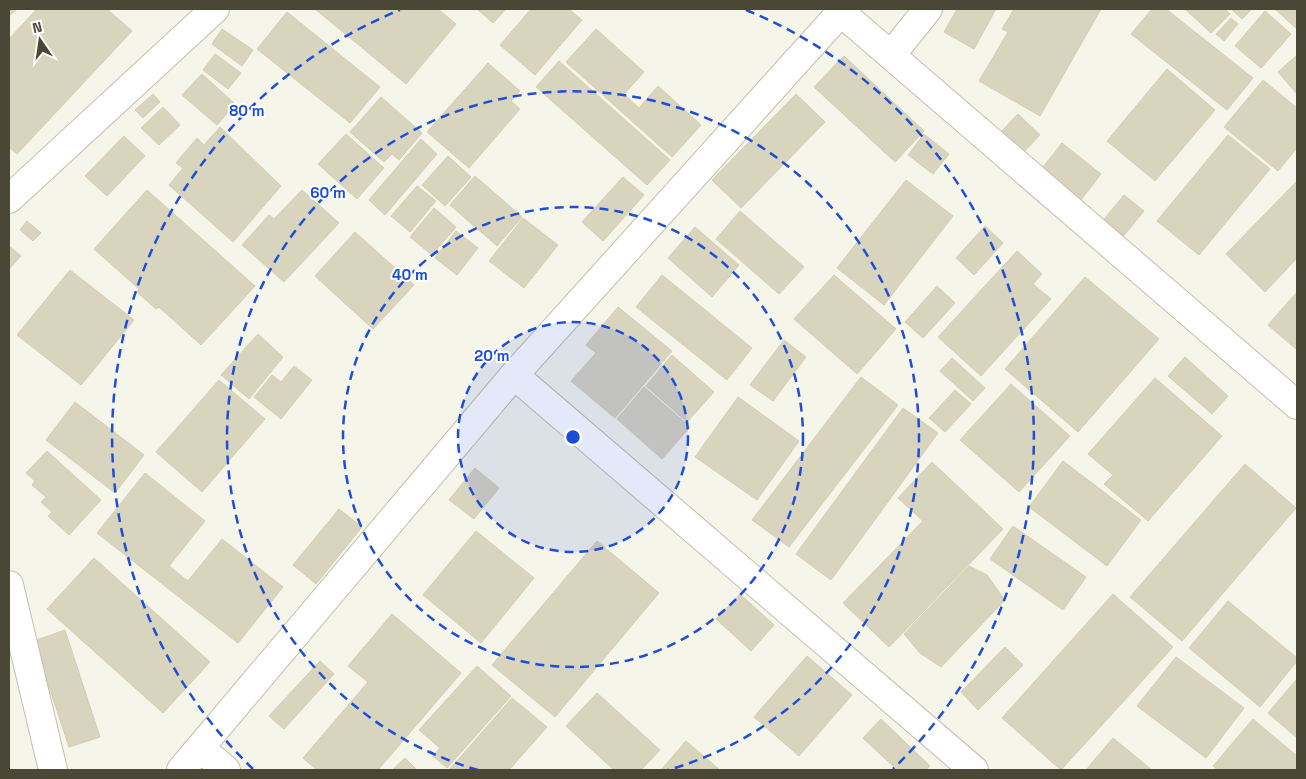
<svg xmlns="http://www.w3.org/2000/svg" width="1306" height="779" font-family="'Space Grotesk',sans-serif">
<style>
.building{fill:#d9d4be;stroke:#d5cdb0}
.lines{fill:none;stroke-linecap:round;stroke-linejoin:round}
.minor-casing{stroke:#c3bfab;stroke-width:30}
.minor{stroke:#fff;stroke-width:28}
.ring{fill:none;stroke:#1d4ed8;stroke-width:2.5;stroke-dasharray:9 6}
.centre{fill:#1d4ed8;stroke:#fff;stroke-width:2.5}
.ring-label{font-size:15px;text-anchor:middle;font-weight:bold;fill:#1d4ed8;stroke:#fff;stroke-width:4;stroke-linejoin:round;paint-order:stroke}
</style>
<rect width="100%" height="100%" fill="#f6f5ea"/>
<g class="building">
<polygon points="9,9 17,9 9,16"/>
<polygon points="37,9 107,9 132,31 17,154 9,147 9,39"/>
<polygon points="315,9 438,9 456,24 406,84"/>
<polygon points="477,9 506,9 493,23"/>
<polygon points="531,9 569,9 582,20 535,75 500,45"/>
<polygon points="957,9 996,9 974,49 944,32"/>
<polygon points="1014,9 1101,9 1040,116 979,81 1008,32 1002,29"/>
<polygon points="1152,9 1166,9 1253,78 1227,110 1131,34"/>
<polygon points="1185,9 1225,9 1230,14 1211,33"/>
<polygon points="1231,9 1252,9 1242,19"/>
<polygon points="1275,9 1297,9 1297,29"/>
<polygon points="1265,11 1291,34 1261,68 1235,46"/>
<polygon points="287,12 380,87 350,123 257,49"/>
<polygon points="1231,18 1238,24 1224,41 1216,34"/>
<polygon points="222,29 253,50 242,66 212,44"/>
<polygon points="596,29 644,72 624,94 639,108 658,86 701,125 672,157 566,62"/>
<polygon points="215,54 241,73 228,89 203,70"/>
<polygon points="1297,55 1297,94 1278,72"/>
<polygon points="844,56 924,131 895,162 814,87"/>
<polygon points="559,61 670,160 647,185 536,87"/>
<polygon points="488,63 520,91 511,101 520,109 469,168 427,132"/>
<polygon points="1167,69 1215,110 1155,181 1107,141"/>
<polygon points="202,74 235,104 217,125 182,95"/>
<polygon points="1263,80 1297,108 1297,148 1278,171 1224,127"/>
<polygon points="153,94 160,102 143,118 135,110"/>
<polygon points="796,94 825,122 741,208 712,180"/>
<polygon points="381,97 422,133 399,160 392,154 384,162 350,132"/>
<polygon points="163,107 180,125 159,145 141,128"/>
<polygon points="1018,114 1040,135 1020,156 997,136"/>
<polygon points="220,127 281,186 233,242 169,185 183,168 176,163 197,138 204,145"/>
<polygon points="346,134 384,168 357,199 318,164"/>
<polygon points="924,134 949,154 933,174 908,155"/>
<polygon points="1228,135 1270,169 1199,255 1157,221"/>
<polygon points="124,136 145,156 107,196 85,176"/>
<polygon points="421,139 437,154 385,215 369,200"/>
<polygon points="1062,143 1101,174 1080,201 1040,171"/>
<polygon points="448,156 471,177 445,206 422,185"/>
<polygon points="475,176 522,217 497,246 450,205"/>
<polygon points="623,177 644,195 603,241 582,222"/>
<polygon points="906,180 953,216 884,305 837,268"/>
<polygon points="1297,181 1297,258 1265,292 1226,254"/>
<polygon points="417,186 436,201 410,232 391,216"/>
<polygon points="147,190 255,286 201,345 159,307 156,309 137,292 139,289 94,249"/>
<polygon points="302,190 339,223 284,282 242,245 269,215 274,219"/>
<polygon points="1124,195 1144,211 1121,239 1101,223"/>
<polygon points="434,208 456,227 432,255 410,237"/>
<polygon points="740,211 804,267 779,294 716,239"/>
<polygon points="523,218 558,245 524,288 489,261"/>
<polygon points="27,221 41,233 33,241 20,230"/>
<polygon points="985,226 1003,243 974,275 956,258"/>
<polygon points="695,227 739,265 712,297 668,258"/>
<polygon points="456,231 478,248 457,275 435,258"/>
<polygon points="355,232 414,285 373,329 315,276"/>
<polygon points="9,246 21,256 9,269"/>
<polygon points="1017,251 1042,274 1033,284 1051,299 981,376 938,337"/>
<polygon points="70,270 134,320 81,385 17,335"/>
<polygon points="662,275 752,348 727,380 636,307"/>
<polygon points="834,275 896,329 857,374 794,319"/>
<polygon points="1085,277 1159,339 1078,432 1005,369"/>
<polygon points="937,286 955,303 923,338 905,322"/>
<polygon points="1297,292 1297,350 1268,325"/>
<polygon points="618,307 672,351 615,418 571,381 596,353 586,345"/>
<polygon points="258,334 283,357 249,399 221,375"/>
<polygon points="784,340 806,357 773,401 750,385"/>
<polygon points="672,355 714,392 687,422 646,386"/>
<polygon points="1185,357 1228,396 1212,414 1168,376"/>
<polygon points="952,358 985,388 973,401 940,371"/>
<polygon points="294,366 312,380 281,419 254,397 272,375 281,382"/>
<polygon points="861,377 898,405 789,547 752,520"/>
<polygon points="1155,378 1222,436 1148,521 1104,484 1113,475 1088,454"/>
<polygon points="219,380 265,419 202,492 156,452"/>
<polygon points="1011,384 1070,436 1019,492 960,440"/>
<polygon points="644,387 690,427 662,459 617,419"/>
<polygon points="955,390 971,404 945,432 929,418"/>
<polygon points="738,397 799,441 757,500 695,457"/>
<polygon points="75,402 144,455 115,493 46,440"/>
<polygon points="903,408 938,433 831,580 796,554"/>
<polygon points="47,451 101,500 69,535 48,516 52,512 41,502 46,497 32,485 35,481 26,473"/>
<polygon points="1063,461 1141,520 1107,566 1029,507"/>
<polygon points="932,462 1003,529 889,647 843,603 923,521 898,498"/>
<polygon points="1245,464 1296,508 1182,641 1130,597"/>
<polygon points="475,468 499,488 474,519 449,500"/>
<polygon points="145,473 205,521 169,566 188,581 222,539 283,587 238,643 97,533"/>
<polygon points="339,509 362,527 316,584 293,565"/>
<polygon points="1013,526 1086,577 1063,610 990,559"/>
<polygon points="476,531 534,578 481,643 423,595"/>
<polygon points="597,541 659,593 555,717 492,665"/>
<polygon points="94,558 210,662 163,713 47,609"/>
<polygon points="969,566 987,575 1005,600 941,667 920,653 904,634"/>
<polygon points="740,594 774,625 751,651 716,619"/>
<polygon points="1113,594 1173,647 1061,770 1002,718"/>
<polygon points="1228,601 1297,658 1297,661 1260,707 1189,648"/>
<polygon points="392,614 461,673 378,770 317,770 303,758 368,682 348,666"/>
<polygon points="65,630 100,737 69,747 34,641"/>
<polygon points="1005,647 1023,665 978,710 961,692"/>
<polygon points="807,656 852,695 799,756 754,717"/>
<polygon points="1176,657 1244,708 1206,758 1137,706"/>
<polygon points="320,661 334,674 284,729 269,716"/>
<polygon points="477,666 511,696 447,768 433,756 440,748 419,730"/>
<polygon points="1297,679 1297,738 1268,713"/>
<polygon points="597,693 660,750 641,770 614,770 566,726"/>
<polygon points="512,698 547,727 509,770 449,770"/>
<polygon points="881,719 930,766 926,770 897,770 863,738"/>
<polygon points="1253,719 1297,756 1297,770 1218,770 1213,766"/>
<polygon points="1113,738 1152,770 1086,770"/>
<polygon points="686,741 720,770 661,770"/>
<polygon points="405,758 417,770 392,770"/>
</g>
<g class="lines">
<defs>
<g id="minor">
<polyline points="837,9 1297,405"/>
<polyline points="891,55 928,9"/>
<polyline points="9,199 215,9"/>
<polyline points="514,375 974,770"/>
<polyline points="9,585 53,770"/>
<polyline points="200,748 226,770"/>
<polyline points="181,770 514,375 841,12"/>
</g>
</defs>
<use href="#minor" class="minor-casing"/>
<use href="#minor" class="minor"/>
</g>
<circle cx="573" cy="437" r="115" fill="#1d4ed8" fill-opacity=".12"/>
<g class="ring">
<circle cx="573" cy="437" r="115"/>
<circle cx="573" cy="437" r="230"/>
<path d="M478 770A346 346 0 1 1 668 770"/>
<path d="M253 769A461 461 0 0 1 400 10M746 10A461 461 0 0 1 893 769"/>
</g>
<circle cx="573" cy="437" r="8" class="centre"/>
<g class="ring-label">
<text x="247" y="116">80 m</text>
<text x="328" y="198">60 m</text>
<text x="410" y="280">40 m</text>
<text x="492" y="361">20 m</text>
</g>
<rect width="1306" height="779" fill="none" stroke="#4b4737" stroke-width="20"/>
<g transform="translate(40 40) rotate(347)" stroke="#ffffff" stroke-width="4" paint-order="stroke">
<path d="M0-4L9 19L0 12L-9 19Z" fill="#4b4737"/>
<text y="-8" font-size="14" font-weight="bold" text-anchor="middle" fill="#4b4737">N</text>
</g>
</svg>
